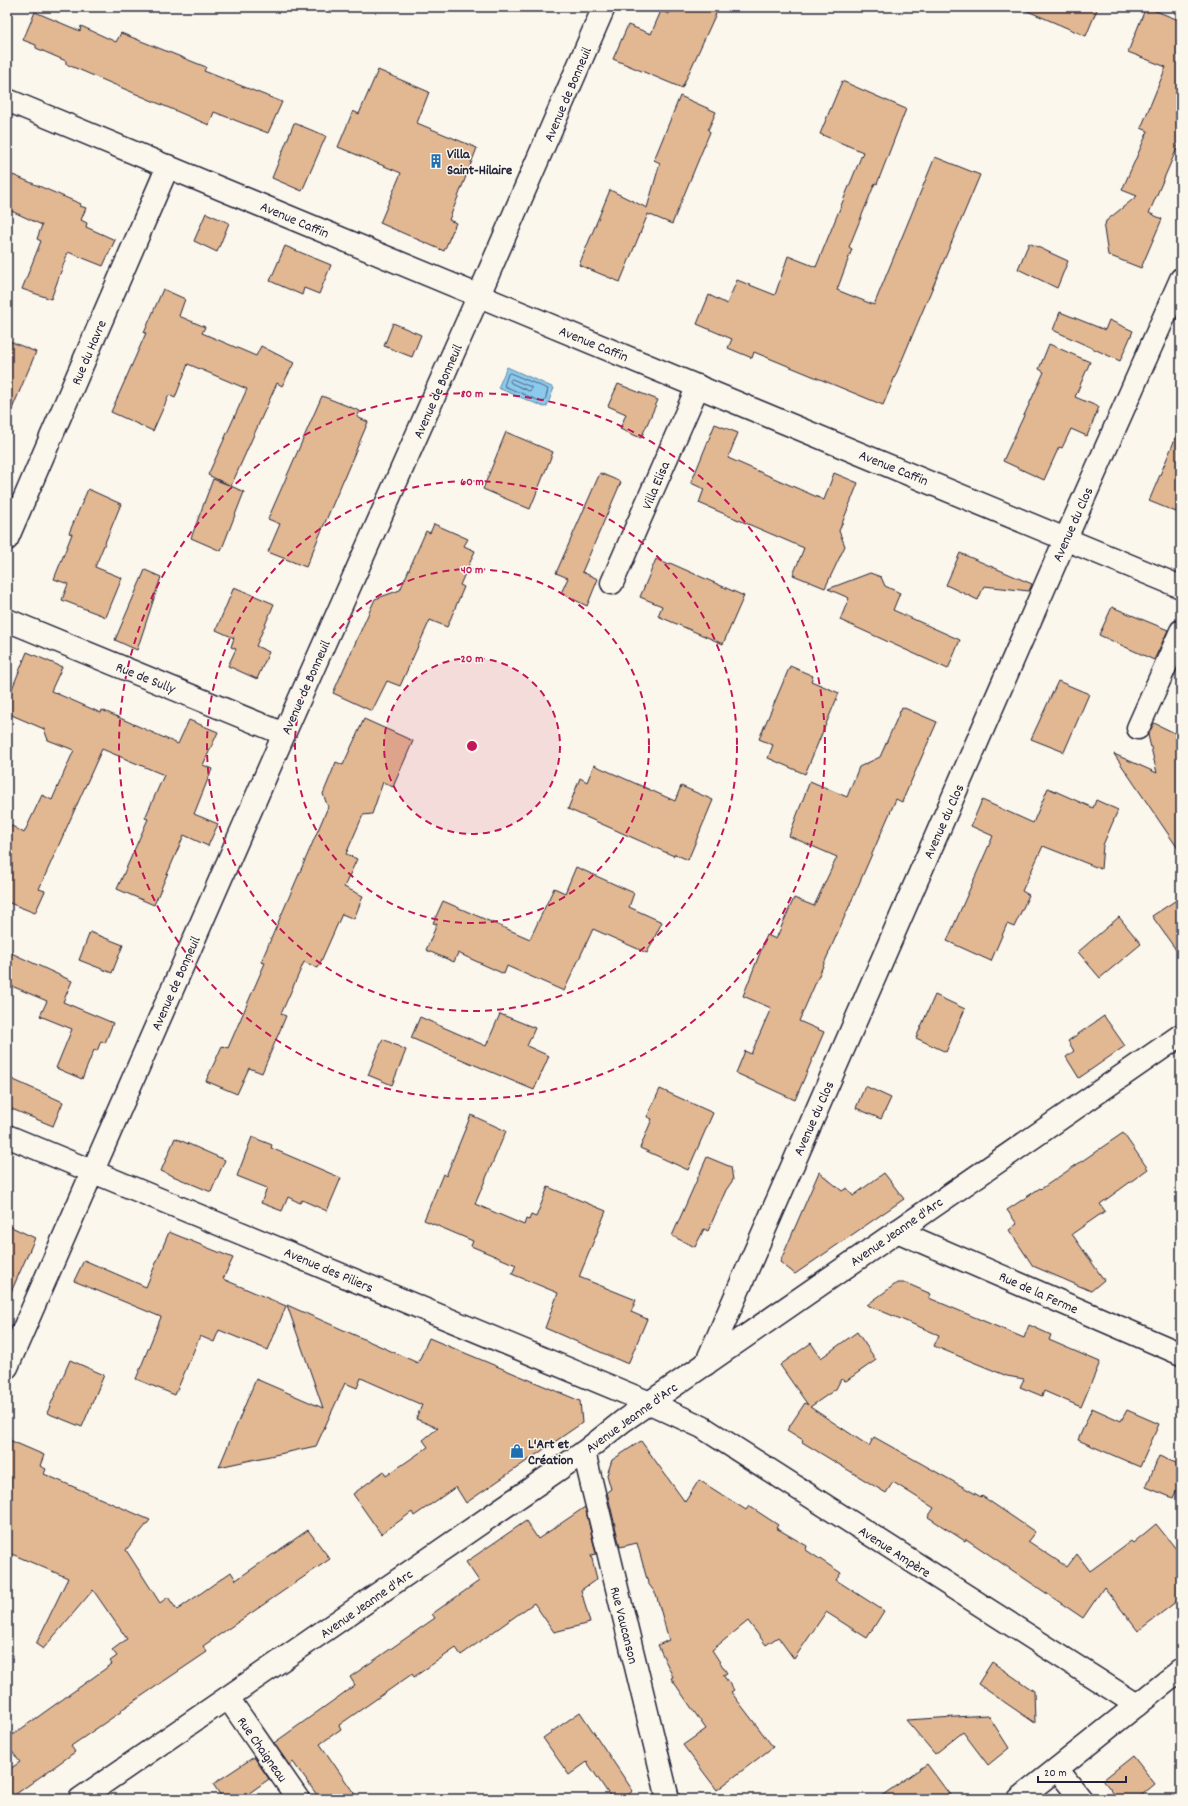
<svg xmlns="http://www.w3.org/2000/svg" width="1188" height="1806" font-family="Dekko,sans-serif">
<style>
.water{fill:#8ccaed;stroke:#6287a6}
.lines{fill:none;stroke-linecap:round;stroke-linejoin:round}
.shore{stroke:#4c6582;stroke-width:1}
.building{fill:#e2b892;stroke:#22223b}
.minor-casing{stroke:#22223b;stroke-width:25}
.minor{stroke:#fbf7ec;stroke-width:22}
.ring{fill:none;stroke:#c2185b;stroke-width:2;stroke-dasharray:7 5}
.labels{text-anchor:middle;stroke-width:3;stroke-linejoin:round;paint-order:stroke}
.street-label{font-size:14px;fill:#22223b;stroke:#fbf7ec}
.poi-label{font-size:14px;font-weight:bold;fill:#22223b;stroke:#fbf7ec;text-anchor:start}
.centre{fill:#c2185b;stroke:#fbf7ec;stroke-width:2}
.ring-label{font-size:12px;text-anchor:middle;font-weight:bold;fill:#c2185b;stroke:#fbf7ec;stroke-width:3;stroke-linejoin:round;paint-order:stroke}
</style>
<rect width="100%" height="100%" fill="#fbf7ec"/>
<filter id="ink" filterUnits="userSpaceOnUse"><feTurbulence type="fractalNoise" baseFrequency=".025" numOctaves="2"/><feDisplacementMap in="SourceGraphic" scale="8" xChannelSelector="R" yChannelSelector="G"/><feConvolveMatrix kernelMatrix="1 2 1 2 8 2 1 2 1" color-interpolation-filters="sRGB"/></filter>
<g filter="url(#ink)">
<polygon class="water" points="507,367 554,388 547,406 544,407 498,388"/>
<g class="lines">
<g class="shore">
<polygon points="510,373 548,389 545,401 542,402 504,386 508,374"/>
<polygon points="512,379 531,387 531,390 529,391 511,383 510,381"/>
</g>
</g>
<g class="building">
<polygon points="673,7 719,7 682,88 613,59 628,25 651,34 661,11 669,14"/>
<polygon points="1018,7 1098,7 1086,36"/>
<polygon points="1146,7 1181,21 1181,139 1149,213 1162,219 1141,268 1108,255 1104,229 1106,221 1137,196 1122,190 1148,131 1141,128 1166,67 1128,52"/>
<polygon points="35,12 80,31 81,26 116,42 121,33 206,67 204,71 282,102 268,133 214,112 209,125 66,64 66,61 36,48 36,45 23,40"/>
<polygon points="378,70 429,92 417,123 477,148 449,220 456,223 444,251 380,223 401,173 338,147 353,111 359,114"/>
<polygon points="842,81 906,109 877,184 875,183 849,247 852,249 837,290 874,305 935,157 980,175 883,405 754,352 752,358 728,348 732,339 697,324 709,295 727,304 737,280 775,295 788,256 816,267 863,152 820,134"/>
<polygon points="680,96 716,112 708,130 710,132 672,224 648,214 620,282 579,265 610,190 647,208 660,163 654,160"/>
<polygon points="294,123 326,136 302,191 272,178"/>
<polygon points="13,175 81,204 80,206 86,208 81,220 87,223 86,227 115,240 103,266 68,252 51,299 22,289 41,241 37,239 42,225 7,209 7,188"/>
<polygon points="206,213 229,223 217,252 194,241"/>
<polygon points="1029,243 1068,261 1057,288 1018,269"/>
<polygon points="285,246 331,265 319,294 304,288 302,295 270,281"/>
<polygon points="163,289 185,299 179,316 205,327 202,333 256,356 261,346 294,363 282,386 277,383 231,486 244,492 221,551 191,538 213,479 229,485 208,475 247,389 188,364 175,398 169,395 153,431 111,412 146,333 144,333"/>
<polygon points="1060,312 1105,330 1109,320 1133,331 1120,361 1053,330"/>
<polygon points="393,323 421,335 412,357 384,346"/>
<polygon points="7,340 36,352 7,421"/>
<polygon points="1049,344 1090,362 1075,397 1099,407 1087,436 1071,429 1062,448 1059,447 1044,480 1003,461 1044,372 1039,369"/>
<polygon points="618,384 658,400 641,438 620,429 626,414 608,406"/>
<polygon points="322,396 360,411 357,417 368,422 306,567 268,552 280,524 268,519"/>
<polygon points="715,424 738,433 728,458 824,500 834,473 858,483 839,531 845,546 825,588 793,575 804,548 699,503 704,489 691,483"/>
<polygon points="1181,425 1181,514 1149,501"/>
<polygon points="506,432 553,452 530,509 483,489"/>
<polygon points="600,473 621,482 582,572 598,579 587,606 561,593 568,578 556,573"/>
<polygon points="88,489 121,504 95,567 122,578 106,617 62,600 68,584 54,579 72,534 69,533"/>
<polygon points="434,524 468,539 464,546 475,551 460,585 464,587 447,627 430,620 400,686 387,681 372,711 333,693 375,599 400,590 426,531 430,533"/>
<polygon points="960,553 1032,584 1029,591 984,586 978,600 946,585"/>
<polygon points="656,559 669,565 670,563 744,596 723,644 658,616 662,606 640,597"/>
<polygon points="145,570 161,577 137,650 115,640"/>
<polygon points="870,573 881,577 885,586 900,593 893,610 960,640 948,669 840,620 849,598 828,589"/>
<polygon points="234,587 274,604 256,646 269,652 257,679 228,666 236,649 231,647 234,638 216,630"/>
<polygon points="1112,607 1168,630 1154,660 1099,635"/>
<polygon points="27,652 62,667 51,691 101,713 102,710 178,744 189,720 218,732 203,765 212,769 194,814 218,824 208,846 184,835 154,905 117,889 148,819 145,818 164,775 102,749 39,889 45,891 35,913 7,902 7,823 24,833 42,795 52,800 74,750 48,740 44,729 7,713 7,701"/>
<polygon points="790,666 813,676 811,681 839,693 805,774 768,758 773,745 759,739"/>
<polygon points="1058,681 1089,694 1064,752 1031,739"/>
<polygon points="902,707 937,722 902,802 896,799 799,1021 824,1032 795,1100 736,1073 745,1051 751,1054 771,1008 743,996 767,935 776,939 794,898 814,906 837,857 789,836 810,781 847,797 859,767 880,757"/>
<polygon points="364,719 413,741 393,787 383,782 372,814 363,815 346,854 357,859 344,887 363,896 354,919 342,914 318,968 304,962 281,1014 286,1016 262,1073 249,1068 237,1094 206,1081 222,1046 228,1048 265,963 261,962 328,807 323,794 336,762 343,765"/>
<polygon points="1154,723 1181,736 1181,853 1114,754 1157,773 1148,735"/>
<polygon points="594,765 675,801 681,786 713,800 688,860 675,854 674,856 568,809 580,778 587,782"/>
<polygon points="1048,788 1093,808 1096,800 1118,810 1103,845 1101,869 1043,846 1022,891 1029,895 1014,927 1007,924 991,961 947,941 993,836 971,826 982,800 1033,823"/>
<polygon points="576,867 634,893 629,907 662,922 647,953 593,929 564,991 507,966 504,974 458,953 454,962 426,950 437,924 433,923 443,901 530,939 554,888 565,893"/>
<polygon points="1181,897 1181,957 1152,916"/>
<polygon points="1119,917 1141,944 1100,978 1078,952"/>
<polygon points="90,932 123,945 112,973 79,960"/>
<polygon points="7,951 72,981 63,1002 113,1023 105,1043 101,1041 97,1051 94,1050 82,1079 56,1068 72,1029 40,1016 47,1001 7,984"/>
<polygon points="935,995 965,1009 946,1052 916,1038"/>
<polygon points="500,1014 535,1028 527,1046 549,1056 534,1090 411,1038 420,1017 486,1046"/>
<polygon points="1104,1016 1125,1046 1079,1078 1066,1057 1074,1051 1068,1041"/>
<polygon points="383,1039 406,1050 392,1085 368,1075"/>
<polygon points="7,1077 63,1102 53,1126 7,1107"/>
<polygon points="865,1086 891,1098 881,1119 856,1108"/>
<polygon points="660,1089 713,1113 688,1170 640,1148 652,1119 647,1117"/>
<polygon points="471,1115 506,1131 475,1204 524,1225 526,1219 529,1220 531,1215 536,1217 548,1187 606,1211 579,1277 636,1300 631,1312 647,1319 628,1364 545,1328 558,1293 512,1274 516,1265 471,1246 473,1241 424,1220 443,1174 446,1176"/>
<polygon points="1123,1133 1148,1169 1100,1204 1105,1211 1072,1234 1104,1280 1091,1291 1033,1266 1009,1230 1017,1224 1007,1210 1040,1188 1041,1189"/>
<polygon points="252,1137 272,1145 271,1148 341,1178 327,1211 302,1200 300,1203 288,1197 282,1211 261,1203 267,1188 237,1176"/>
<polygon points="175,1138 225,1160 211,1192 161,1171"/>
<polygon points="707,1157 731,1167 733,1180 726,1190 708,1231 704,1229 695,1247 672,1236"/>
<polygon points="819,1172 842,1191 847,1188 853,1196 884,1173 904,1199 795,1274 780,1262"/>
<polygon points="7,1225 35,1238 7,1301"/>
<polygon points="169,1232 233,1258 223,1279 286,1306 268,1350 219,1330 214,1342 200,1336 175,1395 136,1379 161,1317 74,1281 84,1260 146,1287"/>
<polygon points="897,1283 906,1283 931,1294 929,1298 1024,1338 1029,1325 1051,1335 1049,1340 1100,1362 1081,1407 1044,1391 1042,1396 1020,1387 1024,1379 1007,1376 934,1346 939,1335 867,1305"/>
<polygon points="287,1305 418,1363 429,1338 580,1401 582,1423 466,1503 456,1487 414,1516 412,1512 381,1534 353,1494 384,1471 386,1476 428,1447 423,1440 438,1428 416,1419 422,1405 361,1378 357,1388 345,1383 316,1446 219,1467 256,1379 323,1408"/>
<polygon points="857,1332 876,1360 846,1381 841,1379 836,1389 810,1407 869,1446 874,1437 981,1497 982,1496 1035,1532 1028,1541 1067,1567 1077,1554 1090,1571 1131,1541 1133,1543 1156,1524 1181,1555 1181,1598 1138,1631 1104,1587 1083,1618 966,1539 965,1541 928,1517 934,1508 893,1482 886,1493 802,1442 803,1440 787,1430 805,1403 808,1405 780,1365 811,1343 821,1358"/>
<polygon points="70,1360 104,1375 82,1427 47,1413"/>
<polygon points="1092,1408 1121,1421 1127,1410 1159,1424 1140,1467 1078,1440"/>
<polygon points="7,1439 44,1455 40,1466 46,1469 44,1474 150,1520 126,1550 160,1603 168,1597 177,1610 231,1572 236,1580 308,1530 330,1559 203,1646 207,1652 121,1710 122,1711 71,1746 75,1752 9,1799 7,1799 7,1771 20,1762 7,1745 7,1739 112,1664 110,1661 117,1656 112,1650 127,1639 93,1590 43,1649 36,1644 68,1578 7,1552"/>
<polygon points="641,1441 685,1502 699,1480 746,1510 749,1506 778,1525 776,1528 807,1546 806,1550 841,1573 836,1580 884,1611 867,1638 826,1612 794,1659 778,1637 766,1645 748,1621 712,1650 727,1673 723,1675 734,1690 731,1692 773,1747 717,1790 683,1745 706,1729 671,1678 673,1677 658,1645 669,1640 656,1594 648,1583 637,1543 620,1547 607,1492 611,1489 607,1475 612,1460"/>
<polygon points="1159,1456 1181,1465 1181,1480 1173,1498 1146,1487"/>
<polygon points="585,1507 596,1554 591,1555 597,1579 581,1590 590,1623 554,1632 534,1603 461,1655 456,1648 414,1677 412,1674 339,1725 341,1729 320,1744 358,1799 320,1799 293,1762 289,1765 274,1743 355,1685 350,1677 435,1618 432,1614 479,1581 466,1562 526,1521 538,1539"/>
<polygon points="992,1662 1034,1691 1035,1723 978,1684"/>
<polygon points="580,1712 633,1791 622,1799 612,1799 587,1762 569,1775 543,1738"/>
<polygon points="988,1715 1009,1748 988,1765 963,1732 935,1754 906,1720"/>
<polygon points="1133,1756 1155,1784 1137,1799 1118,1799 1103,1780"/>
<polygon points="254,1757 269,1779 241,1799 223,1799 213,1784"/>
<polygon points="927,1764 953,1799 877,1799"/>
</g>
<g class="lines">
<defs>
<g id="minor">
<polyline points="7,100 1181,587"/>
<polyline points="7,539 168,166"/>
<polyline points="612,583 698,386"/>
<polyline points="7,620 284,734"/>
<polyline points="1138,728 1181,631"/>
<polyline points="7,1136 650,1403 702,1427 1137,1705"/>
<polyline points="897,1231 1181,1354"/>
<polyline points="706,1364 1066,538 1181,279"/>
<polyline points="7,1367 284,734 479,295 604,7"/>
<polyline points="584,1452 668,1799"/>
<polyline points="228,1698 298,1799"/>
<polyline points="1057,1769 1081,1799"/>
<polyline points="80,1799 584,1452 623,1421 1181,1035"/>
<polyline points="1019,1799 1181,1670"/>
</g>
</defs>
<use href="#minor" class="minor-casing"/>
<use href="#minor" class="minor"/>
</g>
</g>
<circle cx="472" cy="746" r="88" fill="#c2185b" fill-opacity=".12"/>
<g class="ring">
<circle cx="472" cy="746" r="88"/>
<circle cx="472" cy="746" r="177"/>
<circle cx="472" cy="746" r="265"/>
<circle cx="472" cy="746" r="353"/>
</g>
<defs>
<symbol id="building-bare" viewBox="-9 -9 18 18"><path d="M-4-6H4V6H1V3H-1V6H-4ZM-2.5-4.3h1.7v1.8h-1.7ZM.8-4.3h1.7v1.8H.8ZM-2.5-1h1.7V.8h-1.7ZM.8-1h1.7V.8H.8Z" fill="#1f6fb2" stroke="#fbf7ec" stroke-width="2.5" paint-order="stroke"/></symbol>
<symbol id="shop-bare" viewBox="-9 -9 18 18"><path d="M-5-2.5h2.3a2.7 3.5 0 0 1 5.4 0H5L5.5 6h-11ZM-1.5-2.5h3a1.5 2.3 0 0 0-3 0Z" fill="#1f6fb2" stroke="#fbf7ec" stroke-width="2.5" paint-order="stroke"/></symbol>
</defs>
<g fill-rule="evenodd">
<use href="#building-bare" x="426" y="151" width="20" height="20"/>
<use href="#shop-bare" x="507" y="1441" width="20" height="20"/>
</g>
<g class="labels">
<g class="street-label">
<text transform="translate(567 94) rotate(-67)" y="5">Avenue de Bonneuil</text>
<text transform="translate(295 219) rotate(23)" y="5">Avenue Caffin</text>
<text transform="translate(594 343) rotate(22)" y="5">Avenue Caffin</text>
<text transform="translate(88 352) rotate(-67)" y="5">Rue du Havre</text>
<text transform="translate(437 391) rotate(-66)" y="5">Avenue de Bonneuil</text>
<text transform="translate(894 467) rotate(22)" y="5">Avenue Caffin</text>
<text transform="translate(655 485) rotate(-67)" y="5">Villa Elisa</text>
<text transform="translate(1072 524) rotate(-66)" y="5">Avenue du Clos</text>
<text transform="translate(146 677) rotate(22)" y="5">Rue de Sully</text>
<text transform="translate(305 687) rotate(-66)" y="5">Avenue de Bonneuil</text>
<text transform="translate(943 821) rotate(-66)" y="5">Avenue du Clos</text>
<text transform="translate(175 983) rotate(-66)" y="5">Avenue de Bonneuil</text>
<text transform="translate(813 1118) rotate(-66)" y="5">Avenue du Clos</text>
<text transform="translate(896 1231) rotate(-35)" y="5">Avenue Jeanne d'Arc</text>
<text transform="translate(329 1269) rotate(23)" y="5">Avenue des Piliers</text>
<text transform="translate(1039 1292) rotate(24)" y="5">Rue de la Ferme</text>
<text transform="translate(631 1417) rotate(-36)" y="5">Avenue Jeanne d'Arc</text>
<text transform="translate(895 1551) rotate(33)" y="5">Avenue Ampère</text>
<text transform="translate(366 1603) rotate(-35)" y="5">Avenue Jeanne d'Arc</text>
<text transform="translate(625 1625) rotate(76)" y="5">Rue Vaucanson</text>
<text transform="translate(263 1749) rotate(55)" y="5">Rue Chaigneau</text>
</g>
<g class="poi-label">
<text x="447" y="158">Villa<tspan x="447" dy="16">Saint-Hilaire</tspan></text>
<text x="528" y="1448">L'Art et<tspan x="528" dy="16">Création</tspan></text>
</g>
</g>
<circle cx="472" cy="746" r="6" class="centre"/>
<g class="ring-label">
<text x="472" y="397">80 m</text>
<text x="472" y="485">60 m</text>
<text x="472" y="573">40 m</text>
<text x="472" y="662">20 m</text>
</g>
<rect width="1188" height="1806" fill="none" stroke="#fbf7ec" stroke-width="24"/>
<rect x="12" y="12" width="1164" height="1782" fill="none" stroke="#22223b" stroke-width="1.5" filter="url(#ink)"/>
<path d="M1038 1776v6h88v-6" fill="none" stroke="#22223b" stroke-width="2"/>
<text x="1044" y="1776" font-size="12" fill="#22223b" stroke="#fbf7ec" stroke-width="3" paint-order="stroke">20 m</text>
</svg>
